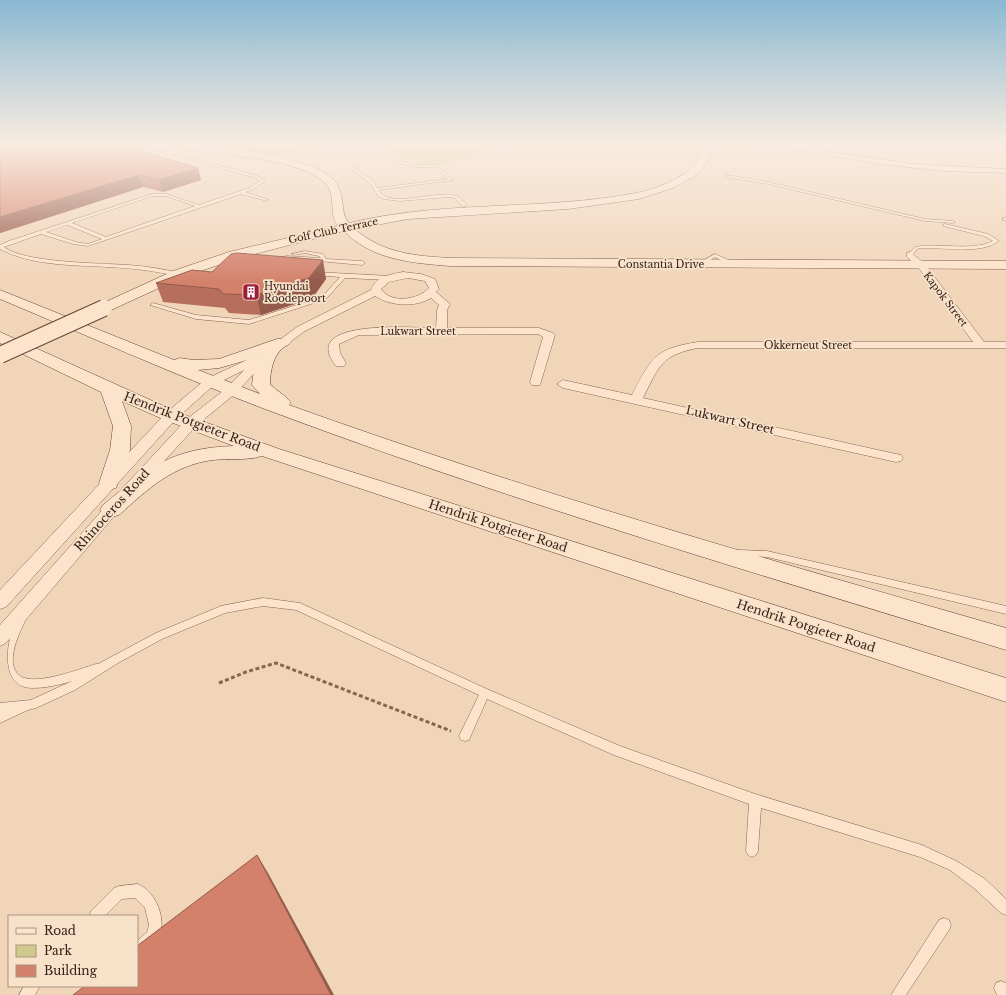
<svg xmlns="http://www.w3.org/2000/svg" width="1006" height="995" font-family="'Libre Baskerville',serif">
<style>
.green{fill:#cfca8c}
.lines{fill:none;stroke-linecap:round;stroke-linejoin:round}
.lane-casing{stroke:#886452;stroke-width:1}
.street-casing{stroke:#886452;stroke-width:1}
.secondary-casing{stroke:#6a4636;stroke-width:1}
.path{stroke:#886452;stroke-width:3;stroke-dasharray:4 2.5;stroke-linecap:butt}
.lane{fill:#fce4cc;fill-rule:evenodd}
.street{fill:#fce4cc;fill-rule:evenodd}
.secondary{fill:#fce4cc;fill-rule:evenodd}
.secondary-bridge-far1-casing{stroke:#6a4636;stroke-width:14;stroke-linecap:butt}
.secondary-bridge-casing{stroke:#6a4636;stroke-width:18;stroke-linecap:butt}
.secondary-bridge-far1{stroke:#fce4cc;stroke-width:13}
.secondary-bridge{stroke:#fce4cc;stroke-width:16}
.wall{fill:#b56f5c}
.shaded-wall{fill:#945a4b}
.building{fill:#d3816b;stroke:#945a4b}
.labels{text-anchor:middle;stroke-width:3.5;stroke-linejoin:round;paint-order:stroke}
.far-street-label{font-size:10px;fill:#362119;stroke:#f8e1c9}
.far-poi-label{font-size:10px;fill:#362119;stroke:#f8e1c9;text-anchor:start}
.street-label{font-size:12px;fill:#362119;stroke:#f8e1c9}
</style>
<rect width="100%" height="100%" fill="#f1d5b9"/>
<g class="green">
<polygon points="199,143 329,143 323,144 287,156 228,149"/>
<polygon points="387,143 489,143 483,146 479,157 437,165 397,158"/>
</g>
<g class="lines">
<defs>
<g id="lane">
<path d="M 121,143 L 156,148 L 258,176 L 264,180 L 264,182 L 251,190 L 245,192 L 269,200 L 267,201 L 241,194 L 88,246 L 73,244 L 41,234 L 4,247 C 24,263 100,263 128,265 C 145,266 163,269 180,273 L 181,274 L 178,276 C 155,271 132,268 108,267 C 73,265 32,266 0,249 L 0,245 L 9,241 L 152,194 L 166,194 L 199,205 L 249,188 L 260,181 L 256,178 L 156,150 L 131,147 ZM 153,196 L 166,196 L 195,206 L 106,237 L 72,223 ZM 67,225 L 102,239 L 88,244 L 76,242 L 46,232 Z"/>
<path d="M 383,145 L 399,161 L 416,165 L 436,165 L 453,180 L 378,190 C 389,210 438,189 456,196 C 460,197 463,201 466,204 L 466,206 L 462,206 L 455,198 L 448,197 L 400,201 L 384,199 L 378,196 L 370,183 L 352,169 L 352,167 L 354,167 L 373,181 L 377,188 L 448,179 L 434,167 L 416,167 L 397,163 L 381,147 L 344,149 L 342,148 Z"/>
<polygon points="726,175 768,182 925,219 953,221 955,222 953,223 925,221 768,184 725,177"/>
<rect x="1003" y="218" width="3" height="2"/>
<path d="M 945,224 L 988,234 L 999,241 C 981,255 943,247 921,248 L 917,249 L 912,256 L 908,256 L 908,254 L 915,247 C 940,242 970,252 993,241 L 984,236 L 943,226 L 943,225 Z"/>
<polygon points="305,251 323,254 326,259 362,261 365,263 362,265 286,258 274,261 272,260 286,256 321,258 319,256 305,253 294,255 292,254"/>
<polygon points="715,254 735,263 736,264 731,265 715,257 702,265 697,264"/>
<polygon points="315,272 390,276 393,278 390,280 345,278 326,299 249,324 196,319 150,305 153,303 196,315 249,320 322,297 340,277 313,275 312,274"/>
<polygon points="739,550 767,551 1006,606 1006,614 767,557 736,555 735,553 736,551"/>
<path d="M 263,598 L 300,603 L 489,690 L 620,746 L 755,794 L 922,845 L 958,862 L 985,879 L 1006,899 L 1006,915 L 1001,913 L 975,889 L 950,870 L 920,857 L 761,808 L 758,851 L 756,855 L 752,857 L 748,855 L 746,851 L 749,804 L 614,755 L 487,699 L 469,740 L 465,741 L 461,740 L 459,736 L 479,695 L 296,610 L 263,606 L 225,613 L 162,639 L 118,663 L 75,690 L 36,708 L 28,710 L 0,723 L 0,703 L 31,700 L 72,681 C 59,685 46,688 32,688 C 0,688 5,642 17,618 L 20,617 L 23,618 L 25,621 C 20,632 14,644 13,656 C 12,664 14,673 22,677 C 38,685 80,669 96,664 L 98,664 L 156,633 L 221,606 Z"/>
<path d="M 138,884 C 157,892 167,921 159,939 C 155,946 144,954 137,957 L 137,941 L 147,932 L 149,925 L 145,908 L 135,898 L 122,899 L 105,916 L 89,916 L 91,911 L 114,888 L 119,886 Z"/>
<polygon points="944,918 949,920 951,925 949,930 906,995 891,995 939,920"/>
<polygon points="1001,981 1006,983 1006,995 997,995 994,988 996,983"/>
<polygon points="24,986 40,986 35,995 19,995"/>
</g>
<g id="street">
<polygon points="754,143 770,143 912,164 1006,169 1006,173 943,171 881,164"/>
<path d="M 910,252 L 924,263 L 984,342 L 1006,342 L 1006,348 L 698,348 C 661,355 659,366 643,398 L 896,454 L 901,455 L 903,458 L 901,461 L 896,462 L 563,388 L 557,384 L 563,380 L 632,395 C 652,357 654,349 698,342 L 973,342 L 918,267 L 907,257 L 907,253 Z"/>
<path d="M 403,272 L 421,274 L 435,279 L 439,289 L 436,292 L 450,304 L 447,310 L 447,328 L 539,328 L 553,333 L 555,335 L 540,385 L 532,385 L 530,382 L 543,337 L 538,334 L 359,335 L 339,344 L 340,353 L 346,363 L 344,366 L 336,366 C 298,318 413,328 436,328 L 437,310 L 439,305 L 431,298 C 414,308 391,306 375,296 L 305,331 L 269,357 L 236,393 L 197,425 L 116,514 L 6,643 L 0,646 L 0,625 L 106,506 L 187,419 L 228,387 L 244,370 L 214,385 L 176,419 L 6,607 L 0,609 L 0,590 L 166,413 L 206,379 L 251,358 L 257,357 L 297,327 L 371,290 C 375,277 391,274 403,272 ZM 408,278 L 425,281 L 429,288 C 418,300 391,304 381,289 L 389,282 Z"/>
</g>
<g id="secondary">
<path d="M 169,143 C 204,143 307,155 332,178 C 347,192 339,213 349,223 C 443,200 541,211 636,193 C 653,190 672,182 687,172 C 704,161 696,143 720,143 L 712,150 L 705,166 L 695,176 L 673,188 L 639,199 L 568,209 L 408,219 L 355,229 C 382,253 415,256 450,258 L 1006,261 L 1006,269 L 450,266 C 412,263 372,260 344,231 L 239,258 L 183,277 L 109,311 L 99,311 L 97,308 L 99,305 L 173,271 L 229,252 L 338,226 C 328,214 337,194 325,183 C 300,159 232,156 198,151 C 190,149 175,149 169,143 Z"/>
<path d="M 0,290 L 174,360 L 180,358 L 193,360 L 219,359 L 277,339 L 289,339 L 291,342 C 288,346 286,345 283,348 C 273,355 270,373 270,384 C 276,391 286,395 291,403 L 289,405 C 525,490 766,559 1006,628 L 1006,650 C 755,573 503,499 257,406 C 171,373 86,335 0,299 ZM 261,356 L 254,368 L 252,385 L 260,394 L 198,370 L 219,368 Z"/>
<path d="M 0,332 L 177,412 L 279,449 L 1006,678 L 1006,702 L 262,456 C 247,461 229,458 213,460 C 173,465 148,489 119,515 L 111,517 L 103,515 L 100,510 L 103,505 C 149,467 172,448 234,446 L 165,420 L 122,401 L 131,426 L 130,450 L 116,488 L 109,490 L 102,488 L 99,483 L 110,450 L 113,426 L 101,392 L 0,343 Z"/>
</g>
</defs>
<use href="#lane" class="lane-casing"/>
<use href="#street" class="street-casing"/>
<use href="#secondary" class="secondary-casing"/>
<polyline class="path" points="219,683 246,672 276,663 451,731"/>
<use href="#lane" class="lane"/>
<use href="#street" class="street"/>
<use href="#secondary" class="secondary"/>
<defs>
<polyline id="secondary-bridge-far1" points="102,309 104,308"/>
<polyline id="secondary-bridge" points="0,355 104,308"/>
</defs>
<use href="#secondary-bridge-far1" class="secondary-bridge-far1-casing"/>
<use href="#secondary-bridge" class="secondary-bridge-casing"/>
<use href="#secondary-bridge-far1" class="secondary-bridge-far1"/>
<use href="#secondary-bridge" class="secondary-bridge"/>
</g>
<g class="wall">
<polygon points="0,143 198,168 201,180 163,192 143,187 0,233"/>
<polygon points="212,272 326,279 313,297 300,301 301,302 261,315 229,313 225,308 163,302 156,283"/>
</g>
<g class="shaded-wall">
<polygon points="198,168 201,180 163,192 159,180"/>
<polygon points="139,175 143,187 0,233 0,217"/>
<polygon points="323,260 326,279 313,297 300,301 301,302 261,315 256,295 295,282"/>
<polygon points="257,855 268,873 334,995 331,995"/>
</g>
<g class="building">
<polygon points="0,143 113,143 198,168 159,180 139,175 0,217"/>
<polygon points="237,253 323,260 309,278 295,282 296,283 256,295 223,294 219,289 156,283 192,270 212,272 231,254"/>
<polygon points="257,855 331,995 73,995 85,986 137,986 137,946"/>
</g>
<linearGradient id="sky" x2="0" y2="1"><stop stop-color="#8ab9d2"/><stop offset="0.51" stop-color="#f9ece0"/><stop offset="1" stop-color="#f9ece0" stop-opacity="0"/></linearGradient>
<rect width="1006" height="283" fill="url(#sky)"/>
<defs>
<symbol id="building-square" viewBox="-11 -11 22 22"><rect x="-9" y="-9" width="18" height="18" rx="4" fill="#9c1e38" stroke="#f8e1c9"/><path d="M-4-6H4V6H1V3H-1V6H-4ZM-2.5-4.3h1.7v1.8h-1.7ZM.8-4.3h1.7v1.8H.8ZM-2.5-1h1.7V.8h-1.7ZM.8-1h1.7V.8H.8Z" fill="#fff"/></symbol>
</defs>
<g fill-rule="evenodd">
<use href="#building-square" x="241" y="282" width="20" height="20"/>
</g>
<g class="labels">
<g class="far-street-label">
<text transform="translate(333 230) rotate(-12)" y="4">Golf Club Terrace</text>
<text x="661" y="268">Constantia Drive</text>
<text transform="translate(946 299) rotate(53)" y="4">Kapok Street</text>
<text x="418" y="335">Lukwart Street</text>
<text x="808" y="349">Okkerneut Street</text>
</g>
<g class="far-poi-label">
<text x="264" y="290">Hyundai<tspan x="264" dy="12">Roodepoort</tspan></text>
</g>
<g class="street-label">
<text transform="translate(730 420) rotate(13)" y="4">Lukwart Street</text>
<text transform="translate(192 422) rotate(21)" y="4">Hendrik Potgieter Road</text>
<text transform="translate(112 510) rotate(-48)" y="4">Rhinoceros Road</text>
<text transform="translate(498 526) rotate(18)" y="4">Hendrik Potgieter Road</text>
<text transform="translate(806 626) rotate(18)" y="4">Hendrik Potgieter Road</text>
</g>
</g>
<rect x="8" y="915" width="130" height="72" fill="#f8e1c9" stroke="#aa9483"/>
<rect x="16" y="928" width="20" height="6" fill="#fce4cc" stroke="#aa9483"/>
<text x="44" y="935" font-size="12" fill="#362119">Road</text>
<rect x="16" y="945" width="20" height="12" fill="#cfca8c" stroke="#aa9483"/>
<text x="44" y="955" font-size="12" fill="#362119">Park</text>
<rect x="16" y="965" width="20" height="12" fill="#d3816b" stroke="#aa9483"/>
<text x="44" y="975" font-size="12" fill="#362119">Building</text>
</svg>
